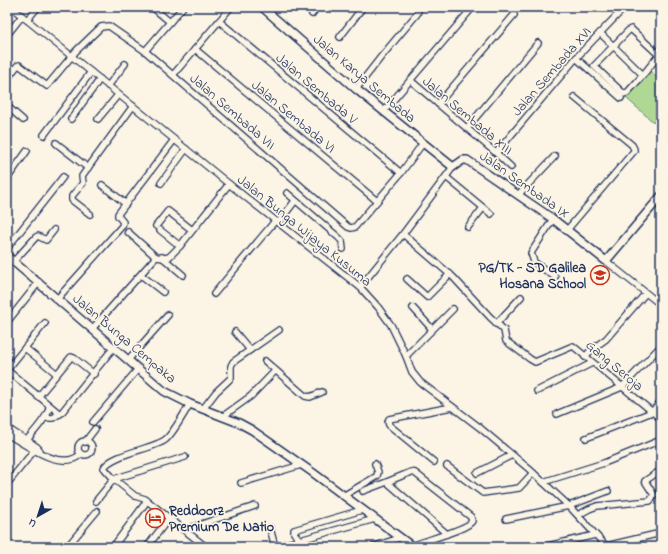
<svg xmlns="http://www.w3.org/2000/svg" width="668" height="554" font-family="'Indie Flower',sans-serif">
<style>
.green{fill:#afd894;stroke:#658479}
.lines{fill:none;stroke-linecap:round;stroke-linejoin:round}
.minor-casing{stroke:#1b2f5e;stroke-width:8}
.tertiary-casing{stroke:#1b2f5e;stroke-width:10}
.minor{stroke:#fcf5e5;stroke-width:5.5}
.tertiary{stroke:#fcf5e5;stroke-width:7}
.labels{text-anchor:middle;stroke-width:3.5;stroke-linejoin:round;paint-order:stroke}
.street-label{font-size:14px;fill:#1b2f5e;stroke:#fcf5e5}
.poi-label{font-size:14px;font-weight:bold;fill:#1b2f5e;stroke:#fcf5e5;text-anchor:end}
</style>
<rect width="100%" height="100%" fill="#fcf5e5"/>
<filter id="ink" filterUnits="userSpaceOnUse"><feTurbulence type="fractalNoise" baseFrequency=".025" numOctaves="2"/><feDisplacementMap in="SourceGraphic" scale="8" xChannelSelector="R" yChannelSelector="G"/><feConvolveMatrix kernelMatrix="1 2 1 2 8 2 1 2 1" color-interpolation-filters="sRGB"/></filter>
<g filter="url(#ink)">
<polygon class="green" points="650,71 661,81 661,125 659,127 626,98"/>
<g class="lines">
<defs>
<g id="minor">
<polyline points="11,7 229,184 360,287 378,307 391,325 406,356 412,372 420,382 479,427 529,469 569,506 607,547"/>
<polyline points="152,7 170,22"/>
<polyline points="312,14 317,7"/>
<polyline points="27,20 38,7"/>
<polyline points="219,21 401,173"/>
<polyline points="600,33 643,75 627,93 624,94 595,67 594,66 596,64 629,30 631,29 659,55 643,75"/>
<polyline points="7,35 22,16"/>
<polyline points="340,37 363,7"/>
<polyline points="195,49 377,201"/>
<polyline points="145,51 183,7"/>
<polyline points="576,58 621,98"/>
<polyline points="173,75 231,7"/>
<polyline points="7,79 17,66 19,65 47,86 76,51 101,27 109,26 145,51 348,227 351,228 355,227 401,173 423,143"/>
<polyline points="410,80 496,153 511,167"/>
<polyline points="108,86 125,64"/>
<polyline points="356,89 381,57 417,14 419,7"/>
<polyline points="438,104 514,15"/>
<polyline points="7,106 23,120"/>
<polyline points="384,111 473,7"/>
<polyline points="71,119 100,79"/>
<polyline points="98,119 118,95"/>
<polyline points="467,128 538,43"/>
<polyline points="44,135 91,72"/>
<polyline points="56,143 88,168"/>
<polyline points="496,153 576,58 625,7"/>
<polyline points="446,177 491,214"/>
<polyline points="7,179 27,151"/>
<polyline points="161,183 186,149"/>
<polyline points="102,185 126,204"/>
<polyline points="287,193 338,237 342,241 343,249"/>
<polyline points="518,195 555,156"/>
<polyline points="90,214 72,200 72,196 83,183 82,176 133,106"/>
<polyline points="553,219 531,253 534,262 555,277"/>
<polyline points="278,223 295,201"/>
<polyline points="156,226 168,211 192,230"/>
<polyline points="468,227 483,208"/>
<polyline points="160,230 180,246"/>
<polyline points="567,230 634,151 634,149 632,145 574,97"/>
<polyline points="128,232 156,257"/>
<polyline points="403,234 453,277 490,317 504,330 506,341 530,359 535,362 573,346 661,419"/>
<polyline points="7,248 63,177"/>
<polyline points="162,257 183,275"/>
<polyline points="14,261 36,237 38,236 46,240 54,230"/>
<polyline points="606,261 661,305"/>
<polyline points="141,275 163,292"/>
<polyline points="407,279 427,297 450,274"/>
<polyline points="360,287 403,234 453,167"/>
<polyline points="214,294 275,221"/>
<polyline points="58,298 122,226 123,222 118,216 118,214 174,140"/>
<polyline points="413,308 432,329"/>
<polyline points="7,322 39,282"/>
<polyline points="45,323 7,370 60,414"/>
<polyline points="496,324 521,297"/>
<polyline points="92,329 156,257 165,258 169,257 180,246 229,184"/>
<polyline points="235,332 250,350"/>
<polyline points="25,348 57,374"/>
<polyline points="406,356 453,309"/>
<polyline points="585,357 591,350 606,339 645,294"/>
<polyline points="128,360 168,315"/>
<polyline points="265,361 305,396 310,397 322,392"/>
<polyline points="537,391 592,363"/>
<polyline points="38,397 71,357 74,358 94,374"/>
<path d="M 190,404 C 184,413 173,434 165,440 C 153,449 111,454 104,468 L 114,479 L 135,496 L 145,499 L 206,547"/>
<polyline points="203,409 216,392 231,378 231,366 233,362 279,330"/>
<polyline points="557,414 622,387 661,346"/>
<polyline points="222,417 251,396 275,371"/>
<polyline points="45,418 53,418 62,412 114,347"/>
<polyline points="93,422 138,369"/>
<path d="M 7,427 C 16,436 29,439 39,449"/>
<path d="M 7,434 C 25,444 62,473 81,454"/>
<polyline points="586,438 652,412 661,401"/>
<circle cx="85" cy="448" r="7"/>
<path d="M 25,442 C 32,434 50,415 49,406"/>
<polyline points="85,442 95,429"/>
<polyline points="434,462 389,425 388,422 389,419 452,407"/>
<polyline points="447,466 483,493 519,488 533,473"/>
<polyline points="477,473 512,455"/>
<polyline points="543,482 604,463 661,440"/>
<polyline points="241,483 301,465"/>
<polyline points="7,484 37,447"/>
<polyline points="363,491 387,482"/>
<polyline points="343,496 377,476 378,472 375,464"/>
<polyline points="96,501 114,479 185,457"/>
<polyline points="578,515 589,509 597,506 650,501 654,495 645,481 661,470"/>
<polyline points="506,519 569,506 608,491"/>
<polyline points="270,528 275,547"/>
<polyline points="184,530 255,506"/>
<polyline points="300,540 294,533 294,530 362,510"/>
<path d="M 412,546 C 423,541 469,529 472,521 L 471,517 L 415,473 L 411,472 L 387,482 L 447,534"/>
<polyline points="606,546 661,533"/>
<polyline points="67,547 97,511"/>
<polyline points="113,547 147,501"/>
<polyline points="147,547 169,518"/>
<polyline points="275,547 375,519"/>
<polyline points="372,547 400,538"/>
<polyline points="543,547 595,535"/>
</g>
<g id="tertiary">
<polyline points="262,7 356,89 453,167 463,160 467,160 553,219 606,261 661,196"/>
<polyline points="7,256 164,391 190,404 239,423 252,430 312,472 413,547"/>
</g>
</defs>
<use href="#minor" class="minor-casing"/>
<use href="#tertiary" class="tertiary-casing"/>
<use href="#minor" class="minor"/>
<use href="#tertiary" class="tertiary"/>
</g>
</g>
<defs>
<symbol id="school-ring" viewBox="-11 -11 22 22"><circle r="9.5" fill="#fcf5e5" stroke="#c8321e" stroke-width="1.5"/><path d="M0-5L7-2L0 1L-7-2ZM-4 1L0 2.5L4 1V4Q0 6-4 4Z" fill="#c8321e"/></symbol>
<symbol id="hotel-ring" viewBox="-11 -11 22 22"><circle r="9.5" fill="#fcf5e5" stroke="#c8321e" stroke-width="1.5"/><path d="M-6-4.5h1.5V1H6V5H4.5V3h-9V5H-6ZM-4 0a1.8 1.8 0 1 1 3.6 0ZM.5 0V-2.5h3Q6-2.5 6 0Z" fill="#c8321e"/></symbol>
</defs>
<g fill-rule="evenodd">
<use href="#school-ring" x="589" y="264" width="22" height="22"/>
<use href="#hotel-ring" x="144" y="507" width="22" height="22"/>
</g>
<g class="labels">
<g class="street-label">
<text transform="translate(551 71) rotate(-49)" y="5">Jalan Sembada XVI</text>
<text transform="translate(365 78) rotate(40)" y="5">Jalan Karya Sembada</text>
<text transform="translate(317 88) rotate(40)" y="5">Jalan Sembada V</text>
<text transform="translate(233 111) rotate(41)" y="5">Jalan Sembada VII</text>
<text transform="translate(468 115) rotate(40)" y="5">Jalan Sembada XIII</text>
<text transform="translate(294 116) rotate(40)" y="5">Jalan Sembada VI</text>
<text transform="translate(525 184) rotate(35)" y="5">Jalan Sembada IX</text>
<text transform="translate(305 230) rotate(39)" y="5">Jalan Bunga Wijaya Kusuma</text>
<text transform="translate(125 338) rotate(40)" y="5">Jalan Bunga Cempaka</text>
<text transform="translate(615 365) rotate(40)" y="5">Gang Seroja</text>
</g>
<g class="poi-label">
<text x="586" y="272">PG/TK - SD Galilea<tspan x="586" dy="16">Hosana School</tspan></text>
<text x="169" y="515" text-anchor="start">Reddoorz<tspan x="169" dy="16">Premium De Natio</tspan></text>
</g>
</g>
<rect width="668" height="554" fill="none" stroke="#fcf5e5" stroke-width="24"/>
<rect x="12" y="12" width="644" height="530" fill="none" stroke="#1b2f5e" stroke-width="1.5" filter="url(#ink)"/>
<g transform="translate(38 516) rotate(219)" stroke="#fcf5e5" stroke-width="3" paint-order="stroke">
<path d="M0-3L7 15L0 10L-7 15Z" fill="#1b2f5e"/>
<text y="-6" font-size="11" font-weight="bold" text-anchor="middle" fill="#1b2f5e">U</text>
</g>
</svg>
